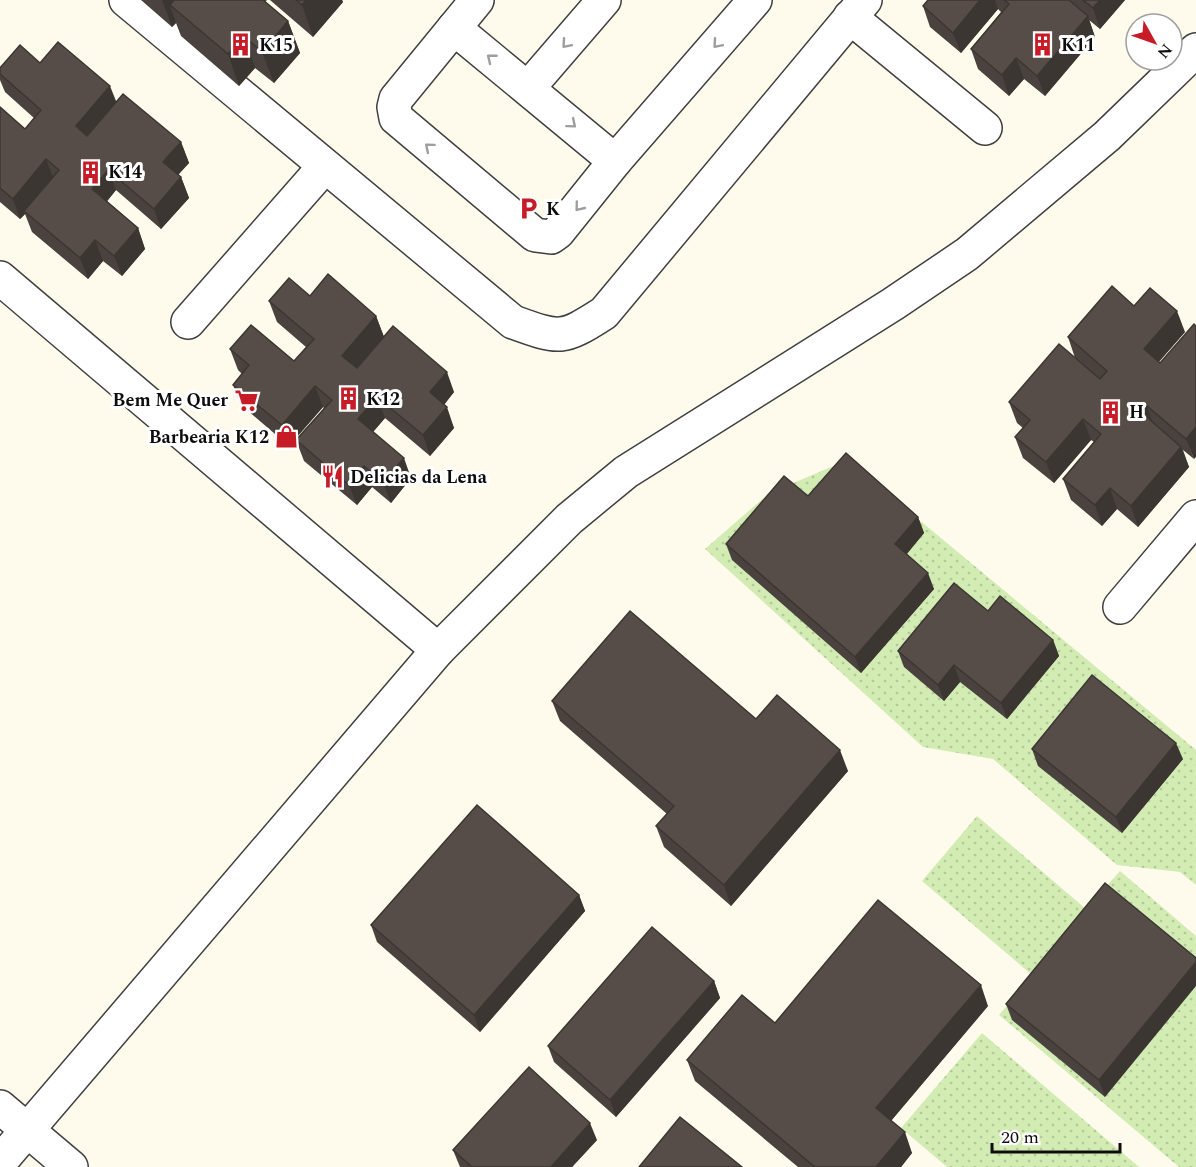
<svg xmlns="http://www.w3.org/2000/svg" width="1196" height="1167" font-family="Spectral,serif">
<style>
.park{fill:url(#park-dots)}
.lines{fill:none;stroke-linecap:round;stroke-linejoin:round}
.minor-casing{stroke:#404040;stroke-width:36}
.minor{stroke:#fff;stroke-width:33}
.wall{fill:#4a423e}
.shaded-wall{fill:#3c3632}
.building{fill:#564d48;stroke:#3c3632;stroke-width:1.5}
.oneway{stroke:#9e9e9e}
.labels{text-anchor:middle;stroke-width:6;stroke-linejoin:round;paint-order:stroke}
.poi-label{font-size:18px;font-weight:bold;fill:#0d0d0d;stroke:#fff;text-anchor:start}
</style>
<defs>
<pattern id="park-dots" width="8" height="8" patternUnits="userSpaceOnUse" patternTransform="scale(1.5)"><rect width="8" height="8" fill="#d2ecb3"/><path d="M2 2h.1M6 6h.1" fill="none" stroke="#b3c999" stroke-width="1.8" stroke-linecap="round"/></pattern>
</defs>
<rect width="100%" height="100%" fill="#fffbec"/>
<g class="park">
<polygon points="847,460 1196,750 1196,885 1180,872 1117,865 993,759 923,747 705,549 768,494"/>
<polygon points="977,816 1086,909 1120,871 1196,936 1196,1167 1179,1167 999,1015 1032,975 922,881"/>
<polygon points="982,1033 1139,1167 947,1167 901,1128"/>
</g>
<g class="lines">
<defs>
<g id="minor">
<path d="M 126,0 L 513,322 C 560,339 562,340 604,313 L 865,0"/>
<polyline points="477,0 396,99 394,107 396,118 535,235 551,237 558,232 615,161 755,0"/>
<polyline points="850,17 985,128"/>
<polyline points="454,28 615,161"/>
<polyline points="529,87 604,0"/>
<polyline points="0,278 438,650"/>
<polyline points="188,322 325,166"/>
<polyline points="1120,607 1196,517"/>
<polyline points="0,1107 71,1167"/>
<polyline points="0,1162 438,650 569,519 626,472 893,304 967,254 1107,136 1196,50"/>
</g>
</defs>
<use href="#minor" class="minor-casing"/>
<use href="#minor" class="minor"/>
</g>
<g class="wall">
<polygon points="141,0 267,0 265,2 288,21 300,53 274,83 255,68 239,86 181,36 176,23 172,27"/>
<polygon points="270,0 342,0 343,2 313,37"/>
<polygon points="928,0 1125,0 1100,29 1089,20 1095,37 1045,96 1024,79 1009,96 978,69 971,49 1001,12 998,9 961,53 930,27 923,6"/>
<polygon points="40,63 116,102 181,142 189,163 178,174 181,177 189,198 161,229 116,190 107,201 138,228 145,249 122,276 103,261 88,279 32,232 25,214 20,219 0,202 0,107 25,129 34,118 5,92 0,80 0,68"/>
<polygon points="310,296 376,316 384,337 454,392 444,405 454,428 430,456 385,418 373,432 411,478 391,503 372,487 357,505 304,461 296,440 324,408 323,407 289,446 241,405 233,385 242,374 238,370 230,349 294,361 306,347 277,322 269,301"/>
<polygon points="1134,306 1185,332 1159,362 1194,459 1183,450 1189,467 1138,527 1117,509 1102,526 1071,500 1063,479 1094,442 1091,440 1054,483 1023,458 1015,437 1023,428 1017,423 1009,402 1075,358 1068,337"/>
<polygon points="808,496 918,517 924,533 907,554 934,589 861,673 732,560 726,544"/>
<polygon points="988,611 1053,640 1059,656 1007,719 960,682 944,701 904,667 898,651"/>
<polygon points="552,701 848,771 731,906 664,847 656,826 667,814 560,721"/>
<polygon points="1032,749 1183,759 1122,833 1038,766"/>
<polygon points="1105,883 1105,1097 1012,1020 1006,1004"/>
<polygon points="579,895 585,911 480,1032 377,942 371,925"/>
<polygon points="714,981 720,998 616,1117 554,1062 548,1046"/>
<polygon points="988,1006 891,1121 912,1153 901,1167 798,1167 695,1081 687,1060"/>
<polygon points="597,1140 572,1167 460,1167 453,1150"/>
</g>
<g class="shaded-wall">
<polygon points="162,0 195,0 170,5 176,23 172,27"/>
<polygon points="306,0 342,0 343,2 313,37 302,5"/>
<polygon points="980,0 995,0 998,9 961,53 953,33"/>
<polygon points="1100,0 1125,0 1100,29 1093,8"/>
<polygon points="1088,16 1095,37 1045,96 1037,76"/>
<polygon points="288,21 300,53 274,83 262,52"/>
<polygon points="244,36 255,68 239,86 228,54"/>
<polygon points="1016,58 1024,79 1009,96 1002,75"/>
<polygon points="110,86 118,106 84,147 76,126"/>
<polygon points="181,142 189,163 171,183 163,162"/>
<polygon points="46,159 54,180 24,211 25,214 20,219 13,199"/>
<polygon points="108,170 116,190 100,210 92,189"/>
<polygon points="181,177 189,198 161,229 154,209"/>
<polygon points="138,228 145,249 122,276 114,256"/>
<polygon points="95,240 103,261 88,279 80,258"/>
<polygon points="1177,311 1185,332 1151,370 1144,349"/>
<polygon points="376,316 384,337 350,376 342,356"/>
<polygon points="447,372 454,392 437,413 430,392"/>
<polygon points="315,386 323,407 289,446 282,425"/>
<polygon points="377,397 385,418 366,440 358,419"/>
<polygon points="1147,406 1154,427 1141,412"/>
<polygon points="447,407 454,428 430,456 423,435"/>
<polygon points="1083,419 1091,440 1054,483 1046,462"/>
<polygon points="1196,427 1196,457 1194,459 1186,439"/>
<polygon points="1181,447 1189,467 1138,527 1131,506"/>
<polygon points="404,458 411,478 391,503 383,482"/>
<polygon points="364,466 372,487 357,505 349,485"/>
<polygon points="1110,488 1117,509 1102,526 1095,505"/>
<polygon points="918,517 924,533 901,560 895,544"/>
<polygon points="928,573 934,589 861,673 855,657"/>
<polygon points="1053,640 1059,656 1007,719 1001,703"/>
<polygon points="954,665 960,682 944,701 938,685"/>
<polygon points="1176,743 1183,759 1122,833 1116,817"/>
<polygon points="840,750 848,771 731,906 724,885"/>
<polygon points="579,895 585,911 480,1032 474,1015"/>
<polygon points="1196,962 1196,986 1105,1097 1099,1080"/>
<polygon points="714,981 720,998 616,1117 610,1100"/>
<polygon points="981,985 988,1006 884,1129 876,1108"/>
<polygon points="590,1123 597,1140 572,1167 551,1167"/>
<polygon points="905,1132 912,1153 901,1167 876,1167"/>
</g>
<g class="building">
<polygon points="174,0 263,0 288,21 262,52 244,36 228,54 170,5"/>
<polygon points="296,0 306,0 302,5"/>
<polygon points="928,0 980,0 953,33 923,6"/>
<polygon points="1004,0 1069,0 1088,16 1037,76 1016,58 1002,75 971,49 1009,4"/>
<polygon points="1083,0 1100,0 1093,8"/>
<polygon points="58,42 110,86 76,126 87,136 123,94 181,142 163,162 181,177 154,209 108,170 92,189 138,228 114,256 95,240 80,258 24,211 59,170 46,159 13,199 0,188 0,107 25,129 41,110 0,74 0,68 20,45 40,63"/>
<polygon points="328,274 376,316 342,356 357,368 393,326 447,372 430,392 447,407 423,435 377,397 358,419 404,458 383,482 364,466 349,485 296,440 332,400 315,386 282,425 233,385 249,365 230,349 251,325 294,361 314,339 269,301 289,278 310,296"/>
<polygon points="1112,286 1134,306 1150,288 1177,311 1144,349 1160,363 1194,324 1196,326 1196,427 1186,439 1147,406 1141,412 1181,447 1131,506 1110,488 1095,505 1063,479 1101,434 1083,419 1046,462 1015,437 1030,420 1009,402 1059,344 1100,379 1107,371 1068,337"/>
<polygon points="846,453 918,517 895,544 928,573 855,657 726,544 784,476 808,496"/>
<polygon points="954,583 988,611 1000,596 1053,640 1001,703 954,665 938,685 898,651"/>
<polygon points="630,611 756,719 777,695 840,750 724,885 656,826 674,806 552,701"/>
<polygon points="1092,675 1176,743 1116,817 1032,749"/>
<polygon points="477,805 579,895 474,1015 371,925"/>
<polygon points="1105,883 1196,958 1196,962 1099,1080 1006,1004"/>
<polygon points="878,900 981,985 876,1108 905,1132 876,1167 815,1167 687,1060 742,995 775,1023"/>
<polygon points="652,927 714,981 610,1100 548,1046"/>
<polygon points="529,1067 590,1123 551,1167 472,1167 453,1150"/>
<polygon points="680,1117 742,1167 639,1167"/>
</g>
<defs><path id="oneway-chevron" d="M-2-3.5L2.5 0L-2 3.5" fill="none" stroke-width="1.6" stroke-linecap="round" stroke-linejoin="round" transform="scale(1.5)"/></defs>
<g class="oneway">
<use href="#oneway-chevron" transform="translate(566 44) rotate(131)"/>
<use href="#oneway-chevron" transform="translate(717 44) rotate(131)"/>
<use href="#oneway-chevron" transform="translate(491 58) rotate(-141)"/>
<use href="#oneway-chevron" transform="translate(572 124) rotate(40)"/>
<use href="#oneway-chevron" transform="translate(429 147) rotate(-140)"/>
<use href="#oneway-chevron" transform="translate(579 207) rotate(129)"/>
</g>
<defs>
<symbol id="building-bare" viewBox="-9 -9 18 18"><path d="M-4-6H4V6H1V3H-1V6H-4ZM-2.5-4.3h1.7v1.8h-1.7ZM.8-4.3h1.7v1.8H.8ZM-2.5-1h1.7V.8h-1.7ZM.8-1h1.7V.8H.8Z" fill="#c71b27" stroke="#fff" stroke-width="2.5" paint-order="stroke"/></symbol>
<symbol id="parking-bare" viewBox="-9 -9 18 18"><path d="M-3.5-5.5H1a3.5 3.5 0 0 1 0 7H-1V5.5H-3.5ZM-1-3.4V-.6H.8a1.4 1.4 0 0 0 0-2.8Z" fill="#c71b27" stroke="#fff" stroke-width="2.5" paint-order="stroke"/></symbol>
<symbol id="supermarket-bare" viewBox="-9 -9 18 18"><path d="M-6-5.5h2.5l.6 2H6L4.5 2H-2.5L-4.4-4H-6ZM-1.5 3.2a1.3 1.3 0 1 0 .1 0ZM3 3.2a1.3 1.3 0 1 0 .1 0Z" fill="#c71b27" stroke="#fff" stroke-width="2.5" paint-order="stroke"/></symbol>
<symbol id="shop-bare" viewBox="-9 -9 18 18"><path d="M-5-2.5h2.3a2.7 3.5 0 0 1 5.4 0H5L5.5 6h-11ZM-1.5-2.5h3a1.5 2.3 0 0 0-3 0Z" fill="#c71b27" stroke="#fff" stroke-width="2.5" paint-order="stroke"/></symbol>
<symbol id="restaurant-bare" viewBox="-9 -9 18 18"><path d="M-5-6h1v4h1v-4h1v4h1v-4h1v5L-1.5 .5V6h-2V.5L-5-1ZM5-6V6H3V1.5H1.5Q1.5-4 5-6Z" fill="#c71b27" stroke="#fff" stroke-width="2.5" paint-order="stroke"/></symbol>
</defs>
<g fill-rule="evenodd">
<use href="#building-bare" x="224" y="28" width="33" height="33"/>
<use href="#building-bare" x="1026" y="28" width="33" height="33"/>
<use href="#building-bare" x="74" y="156" width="33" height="33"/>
<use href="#parking-bare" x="512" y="192" width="33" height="33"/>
<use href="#building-bare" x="332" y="382" width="33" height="33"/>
<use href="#supermarket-bare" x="230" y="384" width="33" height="33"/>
<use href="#building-bare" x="1094" y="396" width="33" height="33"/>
<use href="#shop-bare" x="270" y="420" width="33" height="33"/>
<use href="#restaurant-bare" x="316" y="460" width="33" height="33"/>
</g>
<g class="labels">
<g class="poi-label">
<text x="259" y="51">K15</text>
<text x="1061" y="51">K11</text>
<text x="108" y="178">K14</text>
<text x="546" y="215">K</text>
<text x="366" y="405">K12</text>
<text x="228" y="406" text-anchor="end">Bem Me Quer</text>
<text x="1129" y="418">H</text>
<text x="269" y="443" text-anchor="end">Barbearia K12</text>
<text x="350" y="483">Delicias da Lena</text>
</g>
</g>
<g transform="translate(1154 42) rotate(130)"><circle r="28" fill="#ffffff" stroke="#9e9e9e" stroke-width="1.5"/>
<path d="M0-4.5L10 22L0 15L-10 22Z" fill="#c71b27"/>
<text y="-9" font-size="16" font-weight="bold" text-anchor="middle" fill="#0d0d0d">N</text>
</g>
<path d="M992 1143v9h128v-9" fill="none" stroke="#0d0d0d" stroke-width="3"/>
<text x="1001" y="1143" font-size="18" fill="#0d0d0d" stroke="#ffffff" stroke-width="4.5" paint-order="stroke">20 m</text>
</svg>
